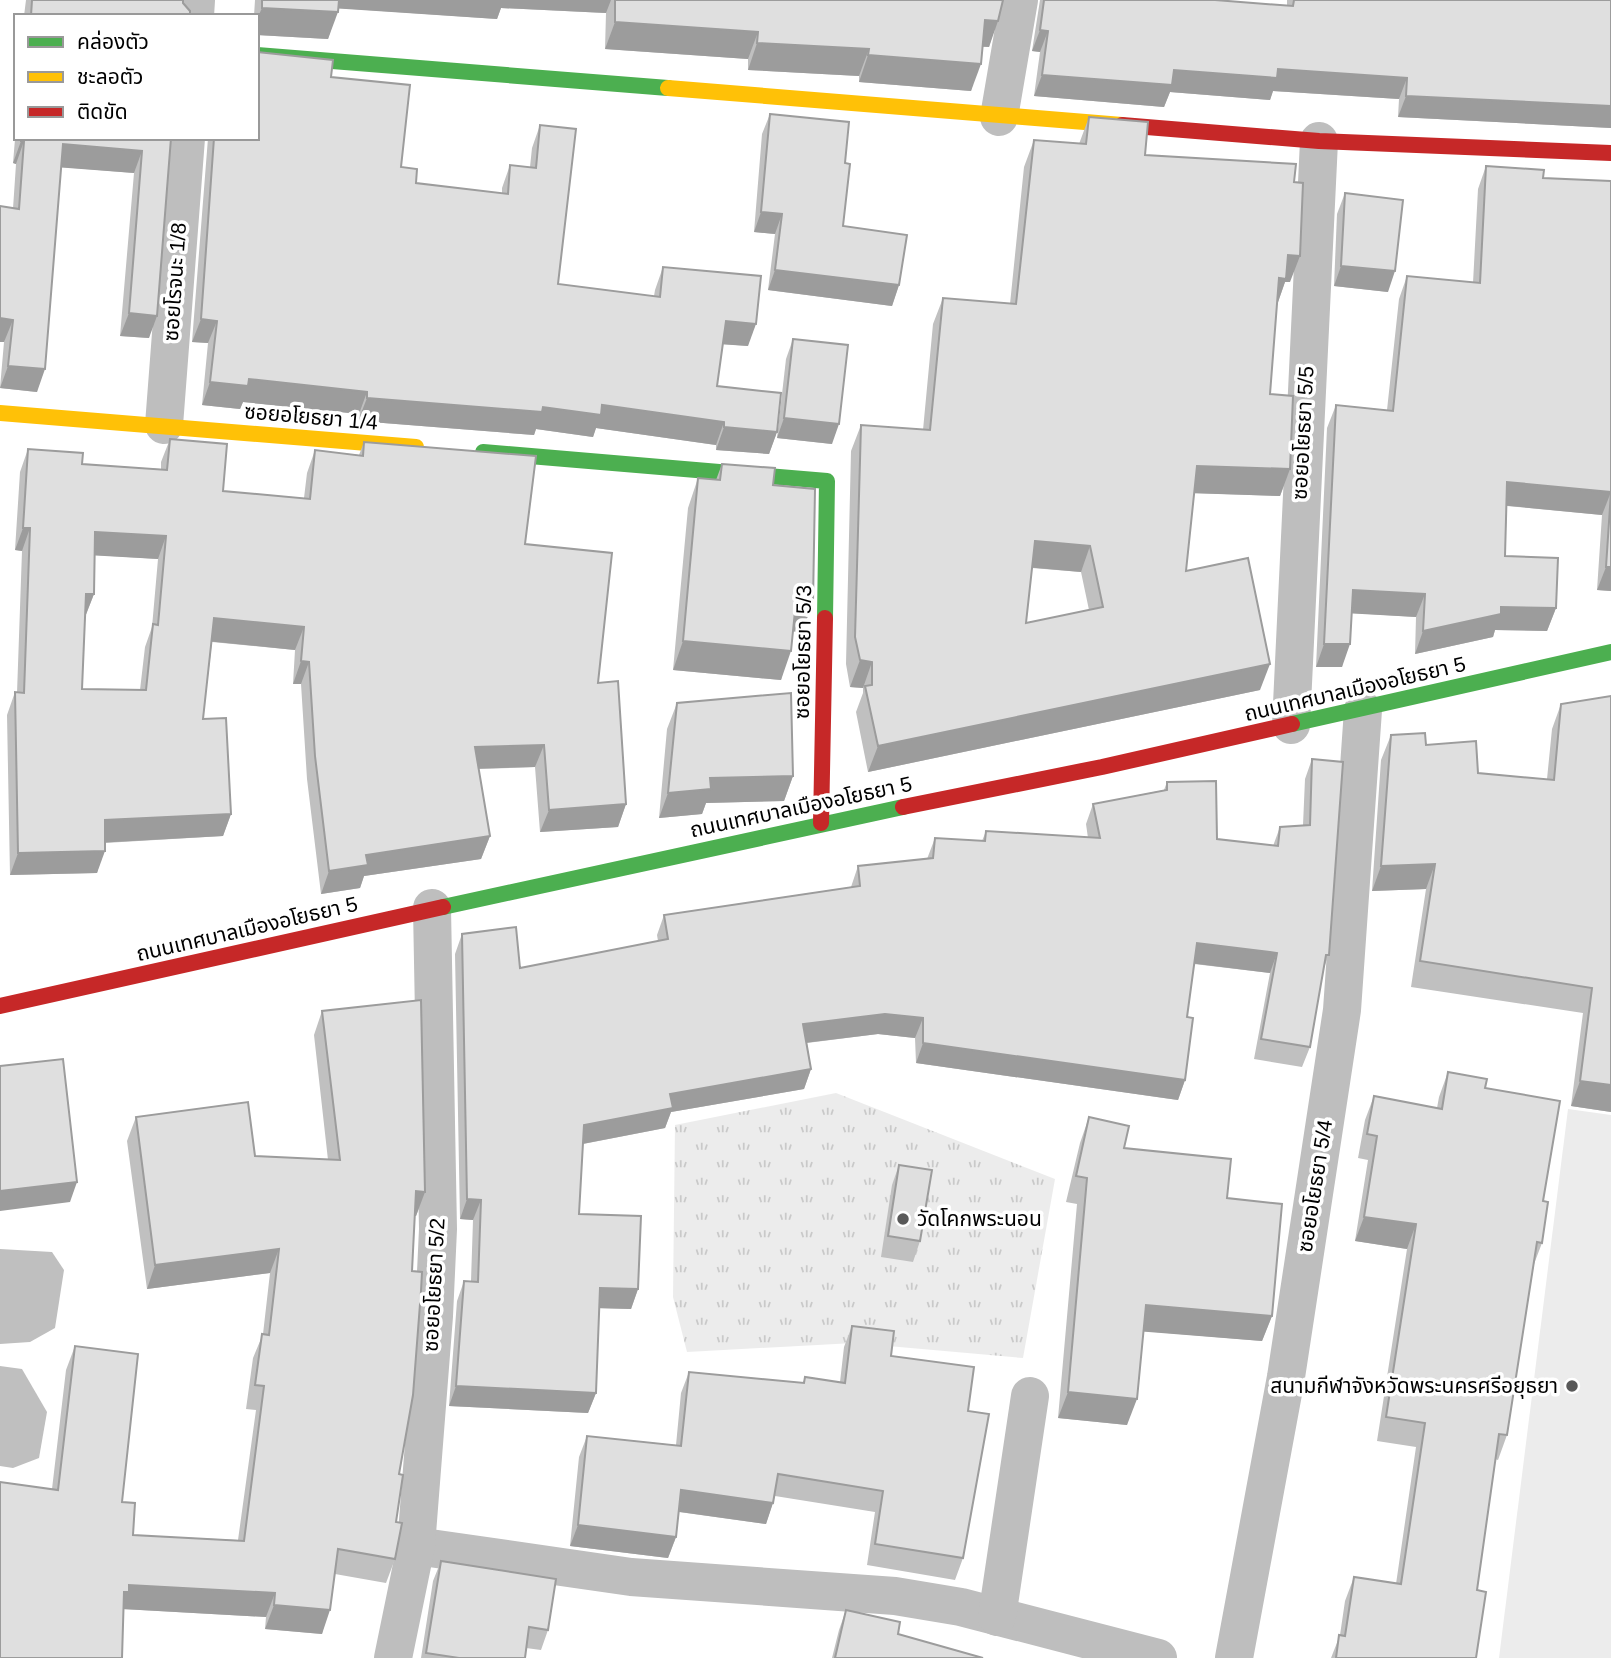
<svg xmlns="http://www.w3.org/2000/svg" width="1611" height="1658" font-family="Helvetica,'Noto Sans Thai',sans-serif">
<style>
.grass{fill:url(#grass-tufts)}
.garden{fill:#ececec}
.water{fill:#bfbfbf}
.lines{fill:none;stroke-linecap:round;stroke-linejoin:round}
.street{stroke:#bebebe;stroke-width:38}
.fast{stroke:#4caf50;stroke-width:16}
.slow{stroke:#ffc107;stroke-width:16}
.jam{stroke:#c62828;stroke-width:16}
.wall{fill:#c0c0c0;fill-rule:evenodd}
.shaded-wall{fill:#9c9c9c}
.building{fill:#dfdfdf;stroke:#9c9c9c;stroke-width:2;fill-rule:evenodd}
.poi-dot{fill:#595959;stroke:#fff;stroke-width:2.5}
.labels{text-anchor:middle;stroke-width:7;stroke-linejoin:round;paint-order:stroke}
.street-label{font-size:21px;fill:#000;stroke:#fff}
.poi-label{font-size:21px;fill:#000;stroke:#fff;text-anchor:start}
</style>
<defs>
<pattern id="grass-tufts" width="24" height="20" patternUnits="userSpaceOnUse" patternTransform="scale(1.75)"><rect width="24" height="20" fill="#ececec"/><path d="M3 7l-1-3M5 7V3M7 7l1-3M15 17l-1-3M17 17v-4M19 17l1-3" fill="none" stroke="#c9c9c9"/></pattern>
</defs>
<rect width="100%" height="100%" fill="#fff"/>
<polygon class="grass" points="836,1093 1055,1179 1023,1358 854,1343 687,1352 673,1297 675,1125"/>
<polygon class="garden" points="1568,1109 1611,1115 1611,1658 1499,1658"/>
<g class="water">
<polygon points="0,1249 52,1252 64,1270 55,1328 30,1342 0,1344"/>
<polygon points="0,1366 22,1369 47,1412 39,1458 13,1468 0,1466"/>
</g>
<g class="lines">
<g class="street">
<polyline points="195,16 196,0"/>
<polyline points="999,117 1019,0"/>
<polyline points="164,425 186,138"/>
<polyline points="1291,725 1319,141"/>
<polyline points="416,1546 631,1577 895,1596 961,1607 1158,1658"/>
<polyline points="997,1617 1030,1396"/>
<polyline points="393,1658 416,1546 434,1316 438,1229 432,908"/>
<polyline points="1234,1658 1286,1377 1342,1010 1363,710"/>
</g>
<g class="fast">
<polyline points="257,55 668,88"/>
<polyline points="483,452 827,481 825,618"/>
<polyline points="1292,724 1611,652"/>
<polyline points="443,907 903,807"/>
</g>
<g class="slow">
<polyline points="668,88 1122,125"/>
<polyline points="0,413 416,447"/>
</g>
<g class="jam">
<polyline points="1122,125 1319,141 1611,153"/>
<polyline points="903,807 1102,767 1292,724"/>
<polyline points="821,823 825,618"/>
<polyline points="0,1006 443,907"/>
</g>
</g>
<g class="wall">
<polygon points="26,0 183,0 183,3 190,16 24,16"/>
<polygon points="255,0 1003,0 989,47 982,47 971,91 859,82 859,76 748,70 748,59 605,49 606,13 501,8 497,19 338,8 328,39 257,35 257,16 254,16"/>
<polygon points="1040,0 1215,0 1287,6 1287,0 1611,0 1611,128 1398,117 1399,99 1273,91 1270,100 1170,92 1164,107 1034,96 1040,52 1032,51"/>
<polygon points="331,77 401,167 416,183 502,193 502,188 510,165 530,167 532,148 540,125 558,284 654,296 655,290 663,267 748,346 723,344 717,386 777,432 769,454 716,450 716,445 596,428 593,437 536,429 534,435 358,421 359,414 243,402 240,409 202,405 208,343 192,342 208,138 257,138"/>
<polygon points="770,114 845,163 843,226 899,285 892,306 768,290 775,234 754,232 762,134"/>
<path d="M 1089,117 L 1145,155 L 1290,282 L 1285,282 L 1277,305 L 1270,394 L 1290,469 L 1280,496 L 1194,493 L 1186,571 L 1260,690 L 868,772 L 856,712 L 863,693 L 863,688 L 850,687 L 846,664 L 851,451 L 861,425 L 923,430 L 933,324 L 943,298 L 1010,304 L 1024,167 L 1034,140 L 1079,144 ZM 1032,568 L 1081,572 L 1089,610 L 1026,623 Z"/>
<polygon points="16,127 16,138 171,138 149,338 120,336 134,173 61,167 37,392 0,388 4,342 16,164 13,163"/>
<polygon points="1486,166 1543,178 1611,181 1611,591 1597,590 1602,515 1507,506 1505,556 1556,608 1547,631 1495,630 1493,637 1415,654 1416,617 1352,613 1342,667 1316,667 1327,428 1336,405 1387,410 1399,299 1407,276 1473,283 1478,189"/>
<polygon points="1345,193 1388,292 1334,286 1337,214"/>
<polygon points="793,339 832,444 777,438 786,359"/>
<path d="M 170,439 L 223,491 L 304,498 L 307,473 L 315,450 L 359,455 L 364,442 L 525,544 L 598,683 L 626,804 L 618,827 L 540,832 L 535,767 L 479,769 L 490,836 L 481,859 L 364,876 L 360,888 L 321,894 L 307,779 L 301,684 L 293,684 L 295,650 L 212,642 L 203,719 L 231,814 L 223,836 L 105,843 L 97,873 L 10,875 L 7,715 L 15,692 L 17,693 L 22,551 L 15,550 L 20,472 L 28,449 L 82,464 L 161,469 L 161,462 ZM 95,555 L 158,559 L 152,627 L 145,647 L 140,690 L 82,689 L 85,617 L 94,594 Z"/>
<polygon points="722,464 773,485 813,602 802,632 793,631 781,680 673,670 688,508 698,478 716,480"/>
<polygon points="677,703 793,776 784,801 706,803 702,814 659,818 667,729"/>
<polygon points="1561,704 1611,1112 1571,1106 1583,1013 1411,987 1426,889 1372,891 1381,760 1391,735 1426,745 1478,773 1547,779 1552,729"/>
<polygon points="1312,759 1329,955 1323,970 1310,1047 1302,1067 1254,1059 1270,973 1194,964 1187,1017 1185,1080 1178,1100 916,1063 915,1038 878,1034 807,1043 811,1069 804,1089 671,1112 665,1128 583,1144 579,1214 638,1289 631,1309 599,1308 596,1393 588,1413 449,1406 457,1301 464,1281 471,1281 473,1220 460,1219 455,954 462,934 520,968 658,941 657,935 664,915 851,887 858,866 927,859 935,838 982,841 986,831 1088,838 1086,824 1093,804 1164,790 1167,782 1217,839 1273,846 1280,827 1303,825 1305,779"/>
<polygon points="322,1011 425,1192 416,1216 415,1216 396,1522 395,1559 386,1583 335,1574 322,1634 265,1629 266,1617 123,1609 0,1658 0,1482 52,1489 66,1370 75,1346 122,1502 133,1535 238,1540 256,1410 246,1409 253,1358 263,1334 270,1273 147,1289 127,1141 136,1117 255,1156 328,1160 314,1035"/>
<polygon points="1448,1072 1485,1088 1543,1201 1542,1243 1534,1264 1507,1435 1498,1460 1495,1459 1477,1590 1476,1658 1331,1658 1340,1635 1345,1601 1354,1577 1396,1584 1416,1447 1377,1441 1407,1249 1355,1241 1368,1160 1358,1158 1365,1120 1374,1096 1437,1108 1439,1097"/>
<polygon points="1089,1117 1124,1148 1227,1198 1272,1316 1262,1341 1143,1331 1127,1425 1058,1418 1077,1204 1066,1202 1080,1143"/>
<polygon points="899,1165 920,1241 913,1262 881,1257 892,1185"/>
<polygon points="852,1326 891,1356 968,1411 963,1558 955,1580 867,1565 875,1512 775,1496 766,1524 679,1512 676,1537 668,1558 570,1546 579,1457 587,1436 676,1445 681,1393 689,1372 803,1383 805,1377 840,1382 844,1347"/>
<polygon points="441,1561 548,1630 541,1650 526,1648 525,1658 421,1658 433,1581"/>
<polygon points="846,1610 898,1634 983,1658 832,1658 839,1630"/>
</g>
<g class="shaded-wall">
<polygon points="334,0 611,0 606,13 501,8 497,19 331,8"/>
<polygon points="262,8 338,12 328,39 257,35 257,19"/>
<polygon points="985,20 998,21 989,47 975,46"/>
<polygon points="615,22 758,32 748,59 605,49"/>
<polygon points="1040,30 1048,31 1040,52 1032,51"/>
<polygon points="757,43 869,49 859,76 748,70"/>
<polygon points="868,55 981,64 971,91 859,82"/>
<polygon points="1278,69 1407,78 1399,99 1273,91 1270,100 1170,92 1164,107 1034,96 1042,75 1174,70"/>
<polygon points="1406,96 1611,106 1611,128 1398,117"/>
<polygon points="21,141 24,141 16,164 13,163"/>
<polygon points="63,144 142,151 134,173 55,167"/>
<polygon points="761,212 782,214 775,234 754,232"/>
<polygon points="1288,255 1300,256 1290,282 1285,282 1277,305 1279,278"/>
<polygon points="1341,266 1395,271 1388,292 1334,286"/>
<polygon points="775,270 899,285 892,306 768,290"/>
<polygon points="129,313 157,316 149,338 120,336"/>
<polygon points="0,318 13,320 4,342 0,342"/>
<polygon points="201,319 217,321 208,343 192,342"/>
<polygon points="726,321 756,324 748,346 718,344"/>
<polygon points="8,366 45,369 37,392 0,388"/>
<polygon points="249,379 367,392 359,414 243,402 240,409 202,405 210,382"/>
<polygon points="367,398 543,407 602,405 724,422 716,445 596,428 593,437 536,429 534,435 358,421"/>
<polygon points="784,418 839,424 832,444 777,438"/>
<polygon points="724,427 777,432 769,454 716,450"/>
<polygon points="1197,466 1290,469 1280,496 1187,493"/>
<polygon points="1507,482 1611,492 1602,515 1499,505"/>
<polygon points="23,528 30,528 22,551 15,550"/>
<polygon points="95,532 166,536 158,559 87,555"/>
<polygon points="1035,541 1090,546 1081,572 1025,567"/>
<polygon points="1606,567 1611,567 1611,591 1597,590"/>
<polygon points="1353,590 1425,594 1416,617 1344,613"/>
<polygon points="86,594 94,594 85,617"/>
<polygon points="796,601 813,602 802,632 785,631"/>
<polygon points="1501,607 1556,608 1547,631 1495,630 1493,637 1415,654 1423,631"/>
<polygon points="214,618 304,627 295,650 206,641"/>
<polygon points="683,641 791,651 781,680 673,670"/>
<polygon points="1324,644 1350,644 1342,667 1316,667"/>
<polygon points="860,660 872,662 863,688 850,687"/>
<polygon points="301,661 309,662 301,684 293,684"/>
<polygon points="1270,664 1260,690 868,772 878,746"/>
<polygon points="544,745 535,767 467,769 475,747"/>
<polygon points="793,776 784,801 706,803 702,814 659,818 668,793 710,778"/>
<polygon points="626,804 618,827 540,832 549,810"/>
<polygon points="231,814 223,836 96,843 105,820"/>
<polygon points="490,836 481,859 364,876 360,888 321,894 329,871 366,855"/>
<polygon points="105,851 97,873 10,875 18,853"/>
<polygon points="1435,864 1426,889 1372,891 1381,866"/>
<polygon points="1197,943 1277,953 1270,973 1189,963"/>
<polygon points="885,1014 923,1018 915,1038 878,1034 796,1044 803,1024"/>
<polygon points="923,1043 1185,1080 1178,1100 916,1063"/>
<polygon points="811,1069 804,1089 671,1112 665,1128 577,1145 584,1125 670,1094"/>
<polygon points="1580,1081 1611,1085 1611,1112 1571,1106"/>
<polygon points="77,1182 70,1202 0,1211 0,1191"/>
<polygon points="416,1191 425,1192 416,1216 407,1216"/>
<polygon points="467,1199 481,1200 473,1220 460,1219"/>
<polygon points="1364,1217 1416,1224 1407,1249 1355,1241"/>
<polygon points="279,1249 270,1273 147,1289 155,1265"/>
<polygon points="600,1288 638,1289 631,1309 592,1308"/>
<polygon points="1146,1305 1272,1316 1262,1341 1136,1331"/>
<polygon points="456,1386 596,1393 588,1413 449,1406"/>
<polygon points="1068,1392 1137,1399 1127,1425 1058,1418"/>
<polygon points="681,1490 773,1503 766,1524 673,1511"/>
<polygon points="578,1525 676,1537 668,1558 570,1546"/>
<polygon points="129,1585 275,1593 266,1617 122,1609 124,1592"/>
<polygon points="274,1605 330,1610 322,1634 265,1629"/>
</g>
<g class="building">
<polygon points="32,0 183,0 183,3 190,11 190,16 31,16"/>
<polygon points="262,0 339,0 338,12 262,8"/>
<polygon points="615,0 1003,0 998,21 985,20 981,64 868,55 869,49 757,43 758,32 615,22"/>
<polygon points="1044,0 1215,0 1293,6 1294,0 1611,0 1611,106 1406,96 1407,78 1278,69 1277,78 1174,70 1172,85 1042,75 1048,31 1040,30"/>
<polygon points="257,52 333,60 331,77 410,85 401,167 417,169 416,183 508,194 510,165 536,168 540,125 576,129 558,284 660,297 663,267 761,276 756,324 726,321 717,386 781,393 777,432 724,427 724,422 602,405 601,415 543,407 542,412 367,398 367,392 249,379 248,386 210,382 217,321 201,319 214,138 257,138"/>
<polygon points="770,114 849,122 845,163 850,164 843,226 907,235 899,285 775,270 782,214 761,212"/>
<path d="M 1089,117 L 1148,122 L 1145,155 L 1296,164 L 1294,182 L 1303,183 L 1300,256 L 1288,255 L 1286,279 L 1279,278 L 1270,394 L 1293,396 L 1290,469 L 1197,466 L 1186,571 L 1248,558 L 1270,664 L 878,746 L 865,686 L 872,685 L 872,662 L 860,660 L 855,637 L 861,425 L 930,430 L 943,298 L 1016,304 L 1034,140 L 1086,144 ZM 1035,541 L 1090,546 L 1103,607 L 1026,623 Z"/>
<polygon points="21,138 171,138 157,316 129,313 142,151 63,144 45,369 8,366 13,320 0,318 0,206 19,209 24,141 21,141"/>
<polygon points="1486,166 1544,170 1543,178 1611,181 1611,567 1606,567 1611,492 1507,482 1505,556 1558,558 1556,608 1501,607 1501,614 1423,631 1425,594 1353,590 1350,644 1324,644 1336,405 1393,411 1407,276 1480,283"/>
<polygon points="1345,193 1403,200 1395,271 1341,266"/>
<polygon points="793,339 848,345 839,424 784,418"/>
<path d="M 170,439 L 227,444 L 223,491 L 310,499 L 315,450 L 363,456 L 364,442 L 536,456 L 525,544 L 612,553 L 598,683 L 618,681 L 626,804 L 549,810 L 544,745 L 475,747 L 490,836 L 366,855 L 368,865 L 329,871 L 315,756 L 309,662 L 301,661 L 304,627 L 214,618 L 203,719 L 226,718 L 231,814 L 105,820 L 105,851 L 18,853 L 15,692 L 24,693 L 30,528 L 23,528 L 28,449 L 83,453 L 82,464 L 167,470 ZM 95,532 L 166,536 L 158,625 L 153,624 L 146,690 L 82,689 L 86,594 L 94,594 Z"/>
<polygon points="722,464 775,468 773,485 815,489 813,602 796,601 791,651 683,641 698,478 720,480"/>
<polygon points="791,693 793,776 710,778 711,789 668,793 677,703"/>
<polygon points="1611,696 1611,1085 1580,1081 1592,988 1420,961 1435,864 1381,866 1391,735 1425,733 1426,745 1476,741 1478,773 1554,780 1561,704"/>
<polygon points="1312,759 1343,762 1329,955 1326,955 1310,1047 1261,1039 1277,953 1197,943 1187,1017 1193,1018 1185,1080 923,1043 923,1018 885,1014 803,1024 811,1069 670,1094 673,1108 584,1125 579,1214 641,1216 638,1289 600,1288 596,1393 456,1386 464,1281 478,1282 481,1200 467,1199 462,934 516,927 520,968 668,939 664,915 860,886 858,866 933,858 935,838 985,841 986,831 1100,838 1093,804 1167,790 1167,782 1216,781 1217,839 1278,846 1280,827 1310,825"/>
<polygon points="421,1000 425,1192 416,1191 412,1271 422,1272 421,1291 413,1395 399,1474 403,1475 396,1522 402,1523 395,1559 338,1549 330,1610 274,1605 275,1593 129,1585 129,1592 124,1592 122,1658 0,1658 0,1482 58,1490 75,1346 138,1354 122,1502 135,1503 133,1535 244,1541 264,1386 255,1385 262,1334 269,1335 279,1249 155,1265 136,1117 248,1102 255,1156 340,1160 322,1011"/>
<polygon points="63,1059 77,1182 0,1191 0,1066"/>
<polygon points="1448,1072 1487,1079 1485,1088 1560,1101 1543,1201 1548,1202 1542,1243 1537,1242 1507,1435 1499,1434 1477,1590 1486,1592 1476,1658 1336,1658 1339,1635 1345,1636 1354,1577 1401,1584 1425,1423 1386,1417 1416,1224 1364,1217 1377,1136 1367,1134 1374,1096 1442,1109"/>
<polygon points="1089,1117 1129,1126 1124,1148 1231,1159 1227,1198 1282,1204 1272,1316 1146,1305 1137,1399 1068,1392 1087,1178 1076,1176"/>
<polygon points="899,1165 932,1170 920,1241 888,1236"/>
<polygon points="852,1326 894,1331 891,1356 974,1367 968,1411 989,1414 963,1558 875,1544 883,1491 778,1474 773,1503 681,1490 676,1537 578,1525 587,1436 681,1446 689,1372 804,1383 805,1377 845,1383"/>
<polygon points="441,1561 556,1579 548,1630 529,1627 525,1658 459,1658 426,1653"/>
<polygon points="846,1610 900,1622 898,1634 983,1658 835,1658"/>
</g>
<g class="poi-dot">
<circle cx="903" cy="1219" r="7"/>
<circle cx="1572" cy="1386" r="7"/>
</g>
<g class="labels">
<g class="street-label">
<text transform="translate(175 282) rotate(-86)" y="7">ซอยโรจนะ 1/8</text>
<text transform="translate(311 417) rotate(5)" y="7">ซอยอโยธยา 1/4</text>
<text transform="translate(1303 433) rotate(-87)" y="7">ซอยอโยธยา 5/5</text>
<text transform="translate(803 652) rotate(-89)" y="7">ซอยอโยธยา 5/3</text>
<text transform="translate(1355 689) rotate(-13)" y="7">ถนนเทศบาลเมืองอโยธยา 5</text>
<text transform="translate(801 807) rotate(-12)" y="7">ถนนเทศบาลเมืองอโยธยา 5</text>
<text transform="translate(247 929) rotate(-13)" y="7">ถนนเทศบาลเมืองอโยธยา 5</text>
<text transform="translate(1315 1186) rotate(-81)" y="7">ซอยอโยธยา 5/4</text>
<text transform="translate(434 1285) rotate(-87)" y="7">ซอยอโยธยา 5/2</text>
</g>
<g class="poi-label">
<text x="917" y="1226">วัดโคกพระนอน</text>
<text x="1558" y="1393" text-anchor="end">สนามกีฬาจังหวัดพระนครศรีอยุธยา</text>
</g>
</g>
<rect x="14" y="14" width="245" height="126" fill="#ffffff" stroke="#999999" stroke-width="2"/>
<rect x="28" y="37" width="35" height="10" fill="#4caf50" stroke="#999999" stroke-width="2"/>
<text x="77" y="49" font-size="21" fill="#000000">คล่องตัว</text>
<rect x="28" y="72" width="35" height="10" fill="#ffc107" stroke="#999999" stroke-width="2"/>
<text x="77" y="84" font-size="21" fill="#000000">ชะลอตัว</text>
<rect x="28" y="107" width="35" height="10" fill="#c62828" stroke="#999999" stroke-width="2"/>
<text x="77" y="119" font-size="21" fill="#000000">ติดขัด</text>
</svg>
